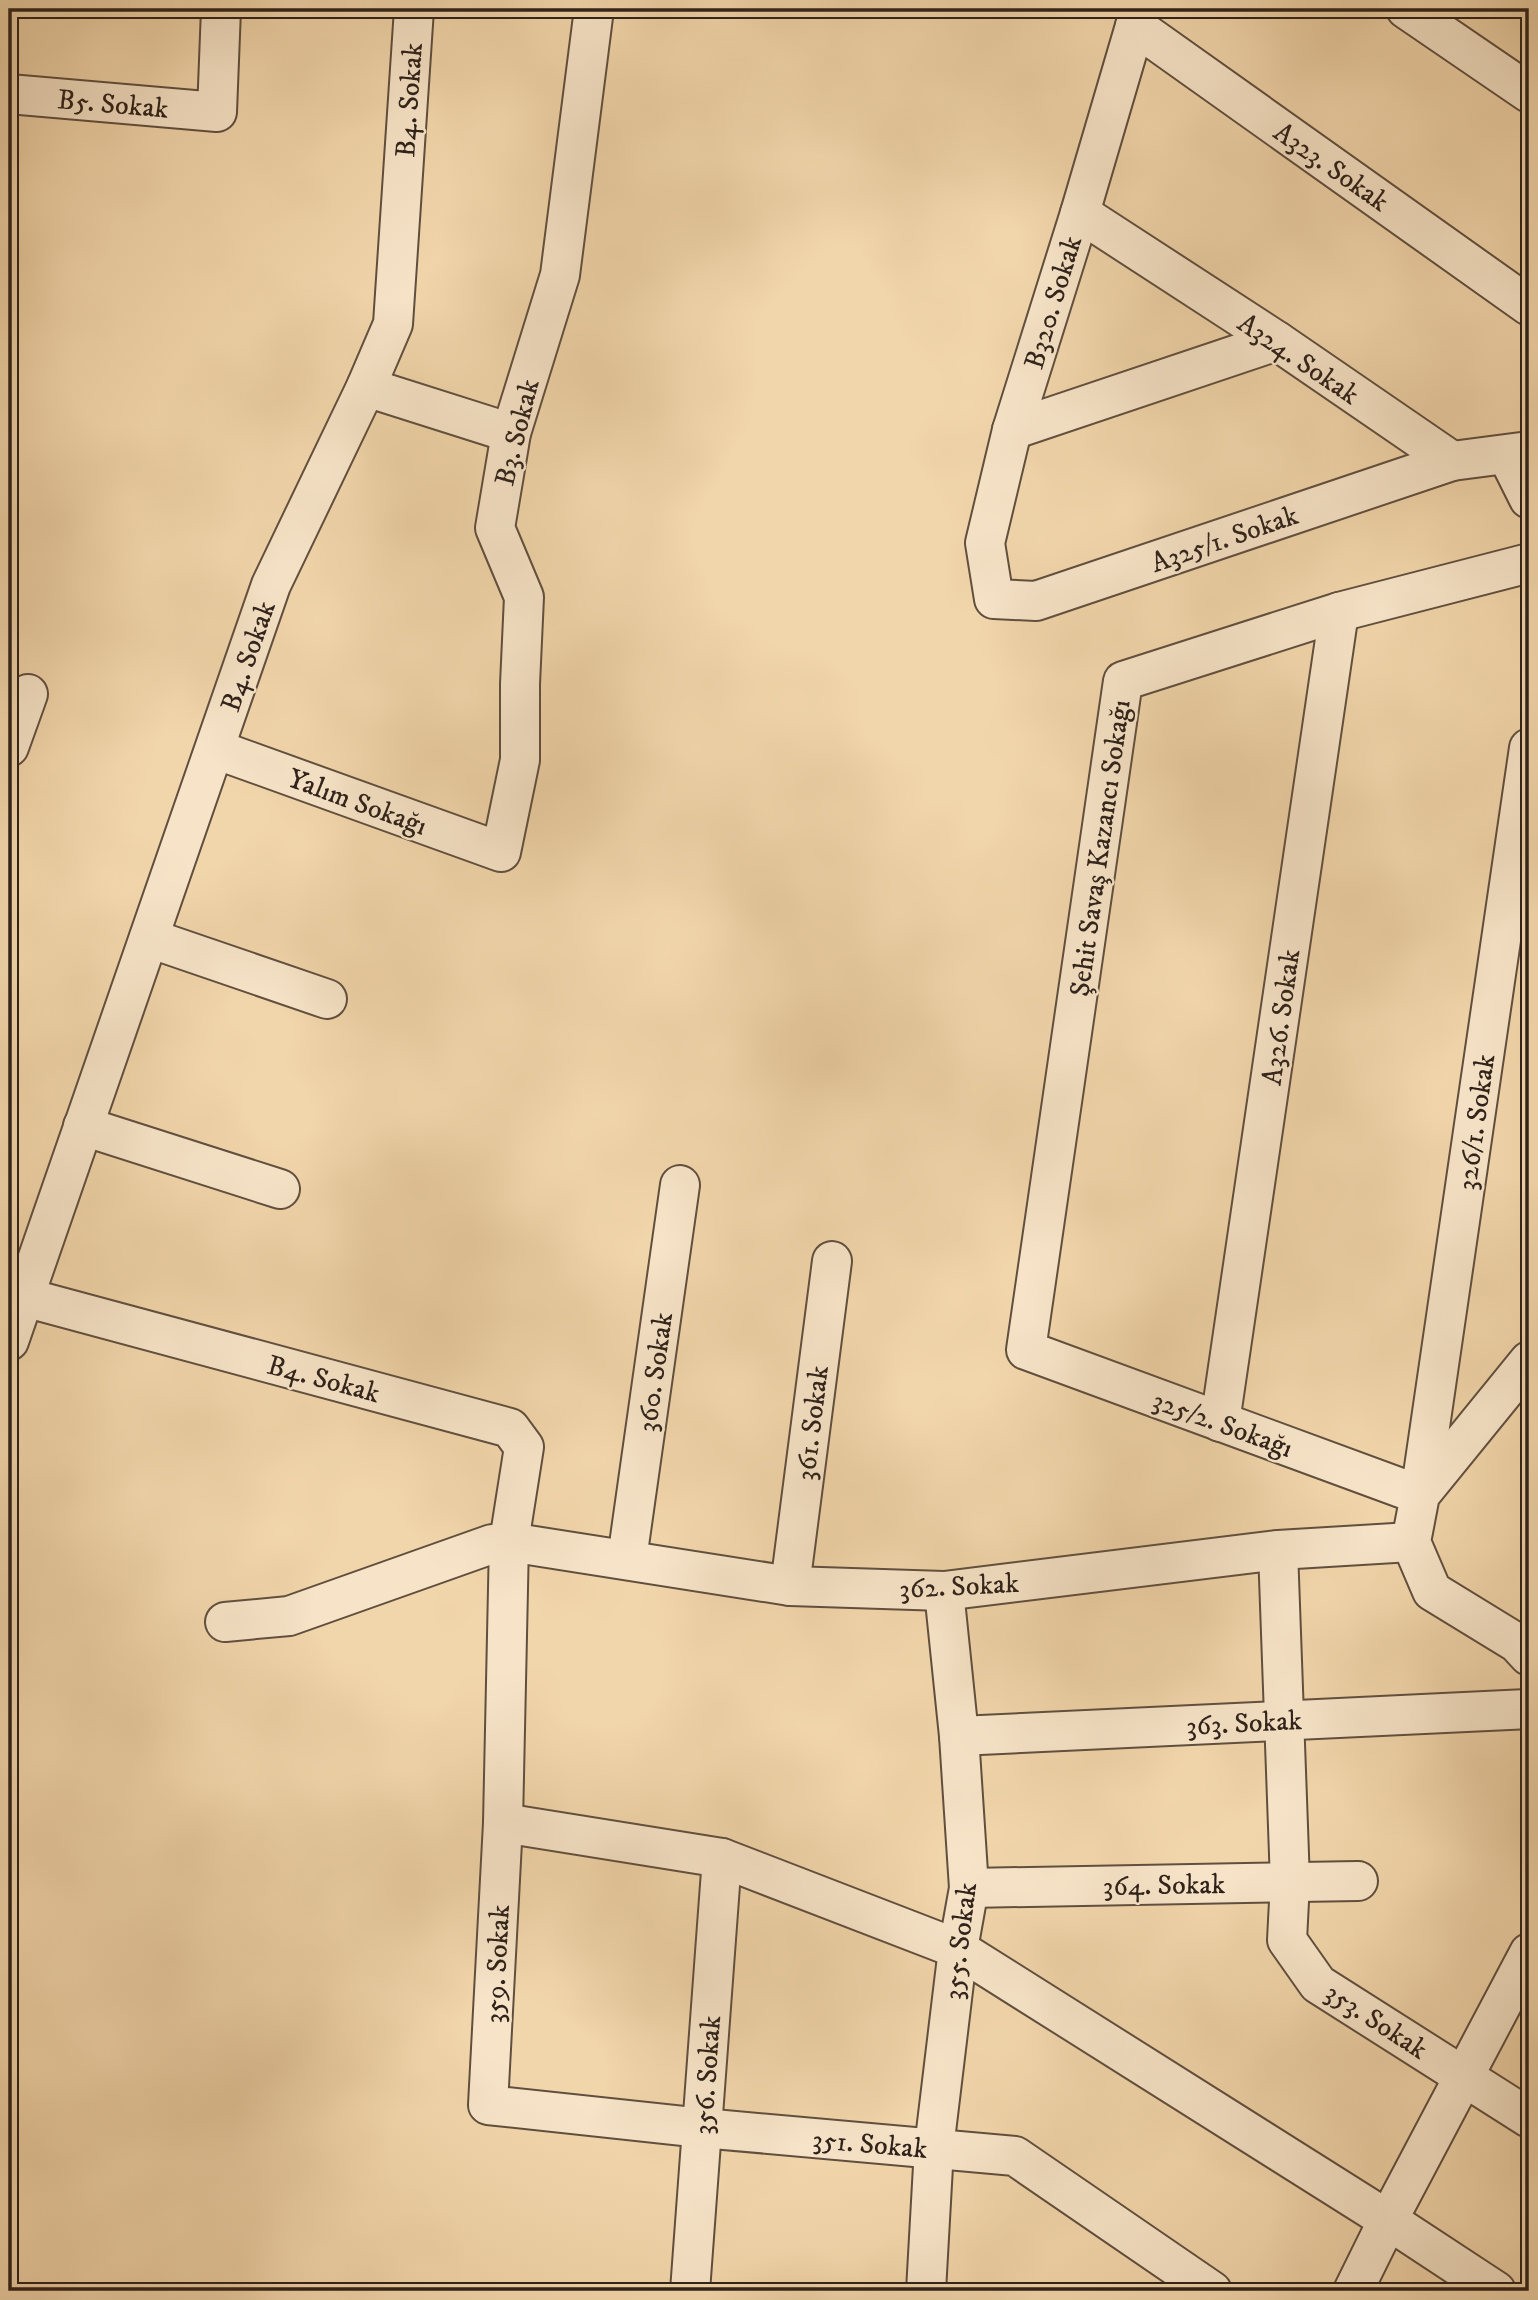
<svg xmlns="http://www.w3.org/2000/svg" width="1538" height="2300" font-family="'IM FELL DW Pica',serif">
<style>
.lines{fill:none;stroke-linecap:round;stroke-linejoin:round}
.minor-casing{stroke:#604f3f;stroke-width:42}
.minor{stroke:#f7e4c8;stroke-width:38}
.labels{text-anchor:middle;stroke-width:5;stroke-linejoin:round;paint-order:stroke}
.street-label{font-size:28px;fill:#2f221b;stroke:#f7e4c8}
</style>
<rect width="100%" height="100%" fill="#f2d6ab"/>
<filter id="stains"><feTurbulence type="fractalNoise" baseFrequency=".00286" numOctaves="4"/><feColorMatrix values="0 0 0 0 .2 0 0 0 0 .09 0 0 0 0 .02 0 0 0 .5 -.17"/></filter>
<radialGradient id="worn" r=".72"><stop offset=".6" stop-color="#630" stop-opacity="0"/><stop offset="1" stop-color="#630" stop-opacity=".3"/></radialGradient>
<g class="lines">
<defs>
<g id="minor">
<polyline points="1140,9 1080,213 1012,430 985,543 994,599 1036,601 1452,461"/>
<polyline points="1406,9 1529,93"/>
<polyline points="1135,26 1529,306"/>
<polyline points="9,94 217,112 221,9"/>
<polyline points="1080,213 1277,341 1452,461 1529,451"/>
<polyline points="366,387 511,433"/>
<polyline points="1012,430 1277,341"/>
<polyline points="1507,455 1529,499"/>
<polyline points="1529,563 1339,612 1123,681 1026,1350 1420,1495 1529,748"/>
<polyline points="9,747 28,694"/>
<polyline points="215,749 501,852 520,760 520,684 524,597 495,528 511,433 560,275 594,9"/>
<polyline points="149,938 327,999"/>
<polyline points="83,1126 280,1189"/>
<polyline points="9,1293 510,1428 524,1447 509,1542 503,1823 488,2105 702,2128 1015,2156 1212,2291"/>
<polyline points="9,1341 271,585 366,387 393,324 414,9"/>
<polyline points="1529,1361 1420,1495 1411,1542 1432,1591 1517,1643 1529,1656"/>
<polyline points="1220,1422 1339,612"/>
<polyline points="1278,1550 1290,1882 1287,1940 1318,1984 1529,2118"/>
<polyline points="627,1559 680,1185"/>
<polyline points="790,1586 832,1261"/>
<polyline points="225,1622 289,1616 492,1544 509,1542 790,1586 944,1591 1278,1550 1411,1542"/>
<polyline points="959,1736 1529,1709"/>
<polyline points="503,1823 722,1858 958,1949 1388,2220 1496,2291"/>
<polyline points="969,1888 1358,1881"/>
<polyline points="690,2291 722,1858"/>
<polyline points="926,2291 934,2148 958,1949 969,1888 959,1736 944,1591"/>
<polyline points="1353,2291 1388,2220 1529,1953"/>
</g>
</defs>
<use href="#minor" class="minor-casing"/>
<use href="#minor" class="minor"/>
</g>
<g class="labels">
<g class="street-label">
<text transform="translate(408 100) rotate(-86)" y="10">B4. Sokak</text>
<text transform="translate(113 103) rotate(5)" y="10">B5. Sokak</text>
<text transform="translate(1332 166) rotate(35)" y="10">A323. Sokak</text>
<text transform="translate(1052 302) rotate(-73)" y="10">B320. Sokak</text>
<text transform="translate(1299 358) rotate(34)" y="10">A324. Sokak</text>
<text transform="translate(516 432) rotate(-76)" y="10">B3. Sokak</text>
<text transform="translate(1224 538) rotate(-19)" y="10">A325/1. Sokak</text>
<text transform="translate(247 656) rotate(-71)" y="10">B4. Sokak</text>
<text transform="translate(358 801) rotate(20)" y="10">Yalım Sokağı</text>
<text transform="translate(1099 848) rotate(-82)" y="10">Şehit Savaş Kazancı Sokağı</text>
<text transform="translate(1280 1017) rotate(-82)" y="10">A326. Sokak</text>
<text transform="translate(1475 1122) rotate(-82)" y="10">326/1. Sokak</text>
<text transform="translate(654 1372) rotate(-82)" y="10">360. Sokak</text>
<text transform="translate(324 1378) rotate(15)" y="10">B4. Sokak</text>
<text transform="translate(811 1423) rotate(-83)" y="10">361. Sokak</text>
<text transform="translate(1223 1423) rotate(20)" y="10">325/2. Sokağı</text>
<text transform="translate(959 1585) rotate(-3)" y="10">362. Sokak</text>
<text transform="translate(1244 1722) rotate(-3)" y="10">363. Sokak</text>
<text transform="translate(1164 1884) rotate(-1)" y="10">364. Sokak</text>
<text transform="translate(959 1941) rotate(-83)" y="10">355. Sokak</text>
<text transform="translate(496 1964) rotate(-87)" y="10">359. Sokak</text>
<text transform="translate(1377 2020) rotate(33)" y="10">353. Sokak</text>
<text transform="translate(706 2075) rotate(-86)" y="10">356. Sokak</text>
<text transform="translate(870 2143) rotate(5)" y="10">351. Sokak</text>
</g>
</g>
<rect width="1538" height="2300" fill="none" stroke="#f2d6ab" stroke-width="35"/>
<rect x="10" y="10" width="1517" height="2279" fill="none" stroke="#2f221b" stroke-width="3.5"/>
<rect x="18" y="18" width="1503" height="2265" fill="none" stroke="#2f221b" stroke-width="2"/>
<rect width="100%" height="100%" filter="url(#stains)"/>
<rect width="100%" height="100%" fill="url(#worn)"/>
</svg>
